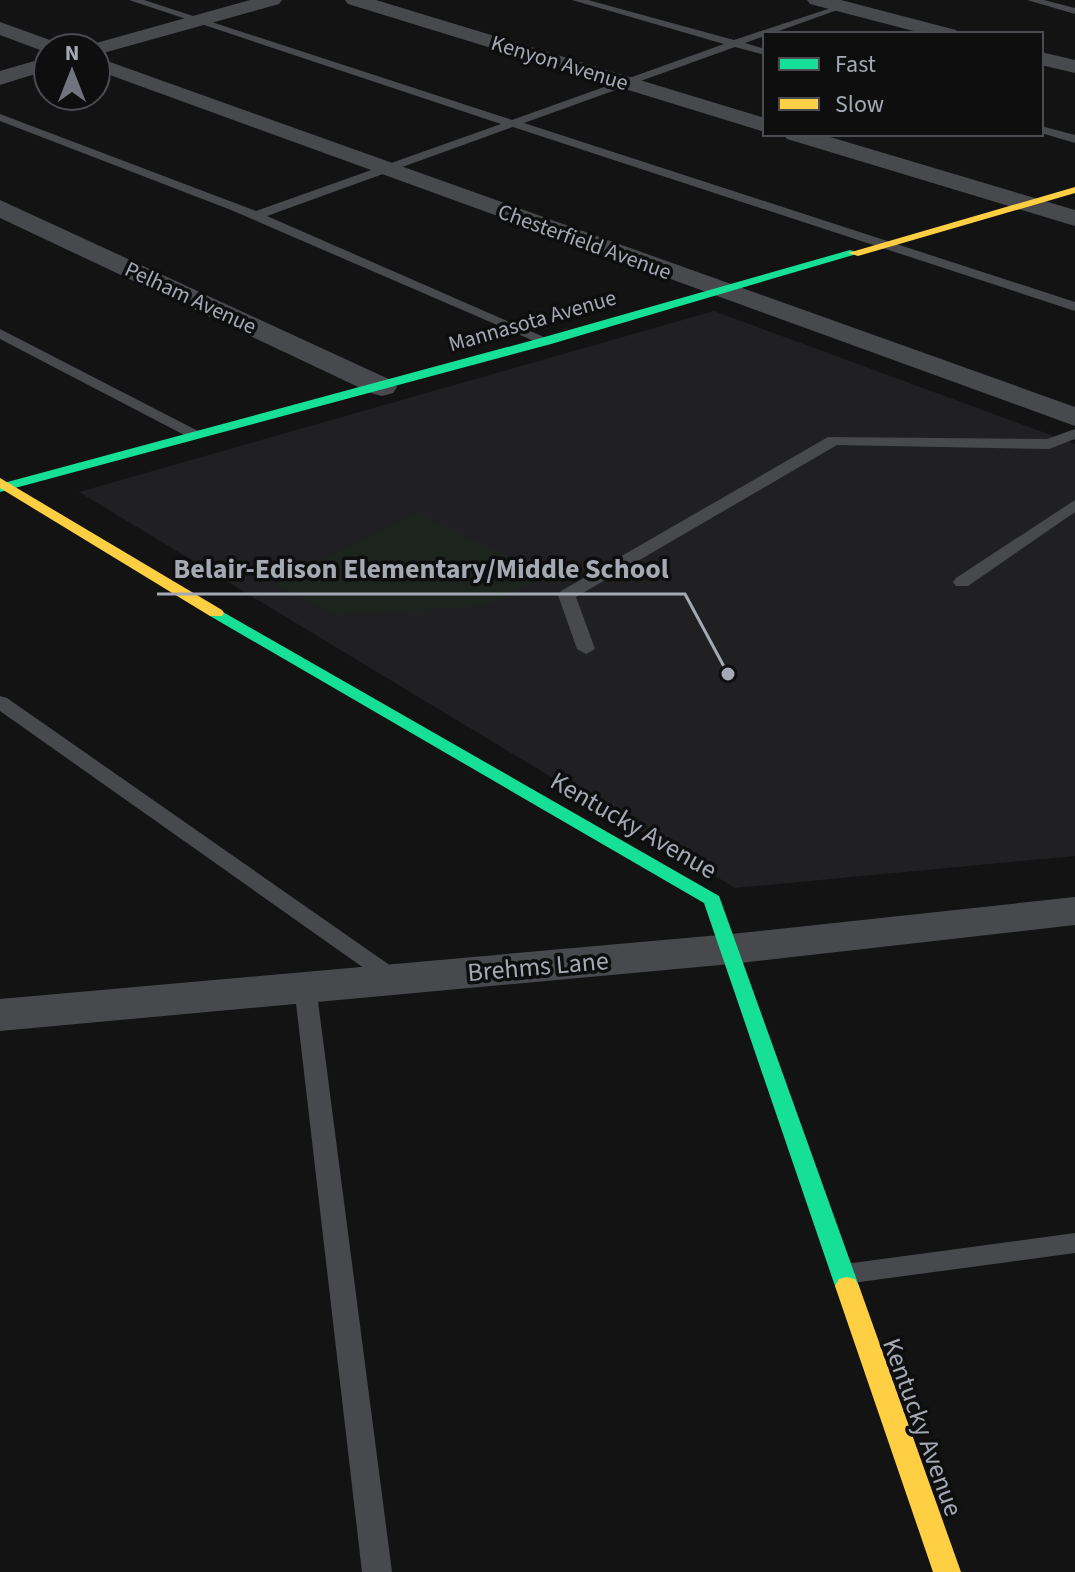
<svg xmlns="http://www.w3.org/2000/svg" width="1075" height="1572" font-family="'Source Sans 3',sans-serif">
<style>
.built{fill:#202022}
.green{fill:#1d241e}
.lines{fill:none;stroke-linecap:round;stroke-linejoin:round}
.lane{fill:#48494c;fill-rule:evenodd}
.street{fill:#48494c;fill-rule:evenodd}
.fast{fill:#16e098;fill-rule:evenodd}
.slow{fill:#ffcf43;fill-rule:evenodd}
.labels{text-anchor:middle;stroke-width:7;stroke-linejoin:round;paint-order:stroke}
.far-street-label{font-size:22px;fill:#a4a9b4;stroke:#0e0e0f}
.street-label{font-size:26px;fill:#a4a9b4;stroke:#0e0e0f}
.leader{fill:none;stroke:#a4a9b4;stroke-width:3}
.callout-dot{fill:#a4a9b4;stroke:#0e0e0f;stroke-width:3}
.callout-label{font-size:28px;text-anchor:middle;font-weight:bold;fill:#a4a9b4;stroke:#0e0e0f;stroke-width:7;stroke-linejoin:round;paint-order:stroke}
</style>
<rect width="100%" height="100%" fill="#131314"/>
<polygon class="built" points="714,311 1075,444 1075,856 735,888 79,492"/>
<polygon class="green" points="417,512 547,576 486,606 334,615 276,583"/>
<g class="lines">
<g class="lane">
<polygon points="129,0 144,0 512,120 724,44 572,0 588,0 734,40 843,4 843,8 745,43 765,49 765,55 735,47 524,123 1075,302 1075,311 513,127 267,216 553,341 546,345 541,344 231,210 0,121 0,114 256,211 501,124"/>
<polygon points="1027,0 1044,0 1075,8 1075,14"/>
<polygon points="1041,126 1075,135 1075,143 1041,133"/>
<polygon points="0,329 200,432 203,435 200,438 190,438 0,339"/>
<polygon points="1075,429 1075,439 1049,449 837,445 576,597 595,649 586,654 577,649 558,595 561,591 828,437 1047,439"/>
<polygon points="1075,500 1075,512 968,586 956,586 953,582 956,578"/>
<polygon points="0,696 7,698 401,973 404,978 401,983 385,983 0,711"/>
<polygon points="305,978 313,981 316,986 392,1572 362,1572 294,986 297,981"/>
<polygon points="1075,1233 1075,1253 845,1284 836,1281 832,1274 836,1267 845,1264"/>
</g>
<g class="street">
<polygon points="250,0 282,0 279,4 96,55 96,48 86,48 89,45"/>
<polygon points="345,0 376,0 765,118 765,132 348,4"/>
<polygon points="807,0 841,0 956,30 959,34 925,34 810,4"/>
<polygon points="0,22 61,44 65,48 48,48 48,53 0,35"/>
<polygon points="1041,52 1075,60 1075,73 1041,65"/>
<polygon points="48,57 48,70 0,85 0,71"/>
<polygon points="96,57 1075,407 1075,426 96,70"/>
<polygon points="783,134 820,134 1075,210 1075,226 787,139"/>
<polygon points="0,200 393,381 397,387 393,393 382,396 371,393 0,218"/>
<polygon points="1075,897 1075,925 731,964 0,1031 0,999 731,934"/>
</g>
<g class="fast">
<polygon points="850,250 860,253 551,344 0,492 0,484 541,338"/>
<polygon points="216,608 719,896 859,1286 855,1293 847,1295 839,1293 835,1286 704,903 210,616 208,613 210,610"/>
</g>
<g class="slow">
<polygon points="1075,187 1075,193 858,256 848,253"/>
<polygon points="0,478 222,610 224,613 222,616 210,616 0,488"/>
<polygon points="847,1277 855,1279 859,1286 961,1572 933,1572 835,1286 839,1279"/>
</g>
</g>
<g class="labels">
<g class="far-street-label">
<text transform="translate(560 62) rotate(17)" y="8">Kenyon Avenue</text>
<text transform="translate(585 241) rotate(20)" y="8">Chesterfield Avenue</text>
<text transform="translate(191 297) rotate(25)" y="8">Pelham Avenue</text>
<text transform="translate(532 320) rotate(-16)" y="8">Mannasota Avenue</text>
</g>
<g class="street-label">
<text transform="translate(634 825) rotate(30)" y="9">Kentucky Avenue</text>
<text transform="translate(538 966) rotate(-5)" y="9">Brehms Lane</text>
<text transform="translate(923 1427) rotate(70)" y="9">Kentucky Avenue</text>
</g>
</g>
<path class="leader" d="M728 674L685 594H157"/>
<circle class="callout-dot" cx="728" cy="674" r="8"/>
<g class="callout-label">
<text x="421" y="578">Belair-Edison Elementary/Middle School</text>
</g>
<rect x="763" y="32" width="280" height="104" fill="#0e0e0f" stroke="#4a4c51" stroke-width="2"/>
<rect x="779" y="58" width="40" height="12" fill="#16e098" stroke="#4a4c51" stroke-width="2"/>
<text x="835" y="72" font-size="24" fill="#a4a9b4">Fast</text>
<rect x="779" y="98" width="40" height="12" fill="#ffcf43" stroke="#4a4c51" stroke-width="2"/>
<text x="835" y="112" font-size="24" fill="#a4a9b4">Slow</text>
<g transform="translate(72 72)"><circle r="38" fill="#0e0e0f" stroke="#4a4c51" stroke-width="2"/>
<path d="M0-6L14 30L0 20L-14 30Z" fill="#71747c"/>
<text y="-12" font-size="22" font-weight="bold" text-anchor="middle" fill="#a4a9b4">N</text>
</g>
</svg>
